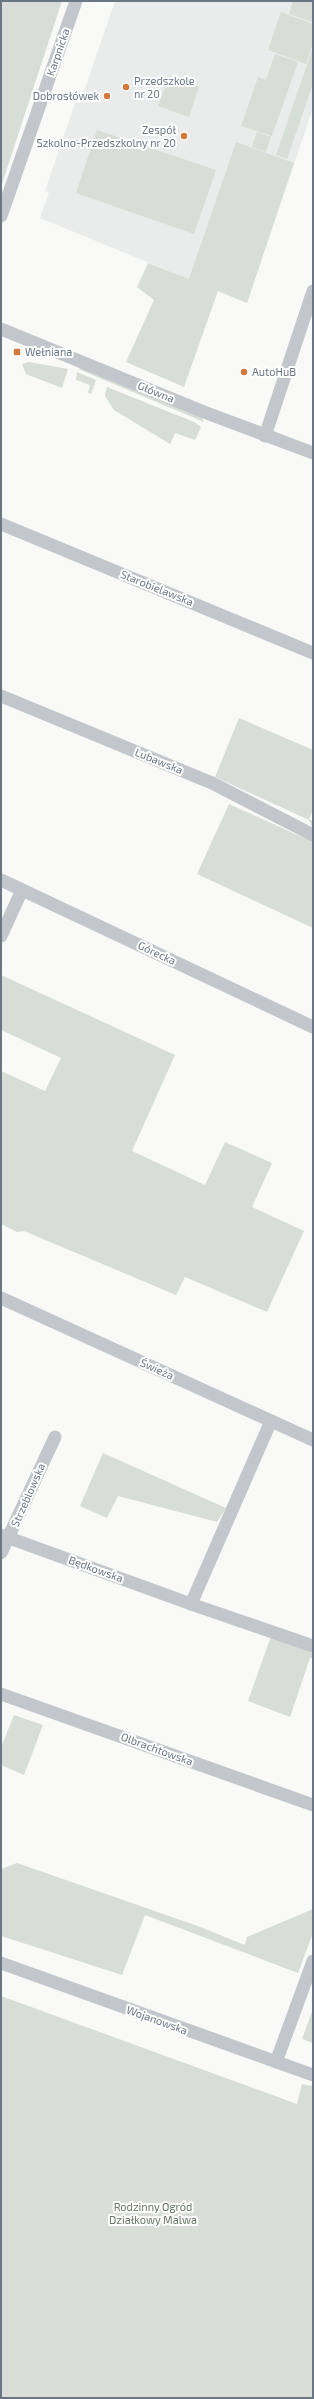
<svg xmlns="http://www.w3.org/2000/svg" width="314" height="2399" font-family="'Exo 2',sans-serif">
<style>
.built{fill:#eaebeb}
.green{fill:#d8ded7}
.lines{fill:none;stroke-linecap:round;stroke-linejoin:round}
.minor{stroke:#c3c6ca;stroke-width:13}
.poi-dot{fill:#d4783d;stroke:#fff;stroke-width:1.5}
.labels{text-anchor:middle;stroke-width:4;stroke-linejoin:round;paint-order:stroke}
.street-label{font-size:11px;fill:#6b7685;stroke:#fff}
.poi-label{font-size:11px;fill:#6b7685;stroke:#fff;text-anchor:start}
.park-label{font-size:11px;fill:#667866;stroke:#fff}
</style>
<rect width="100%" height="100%" fill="#f9f9f7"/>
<polygon class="built" points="115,1 313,1 313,108 247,303 40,218 49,193 45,191 75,103 80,103"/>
<g class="green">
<polygon points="1,1 62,1 1,187"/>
<polygon points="293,1 313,1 313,22 289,14"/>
<polygon points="281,12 313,24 313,43 306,64 268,50"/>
<polygon points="313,47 313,84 287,159 276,155"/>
<polygon points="275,54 298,62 272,136 241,126 258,77 266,80"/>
<polygon points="169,76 199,86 189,117 158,106"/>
<polygon points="97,130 216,170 194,234 76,193"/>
<polygon points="257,132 271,137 266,152 252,147"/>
<polygon points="236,142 294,163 247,303 218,291 184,387 126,362 154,300 137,287 148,263 189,279"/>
<polygon points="29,362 68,369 62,388 26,374 22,364"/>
<polygon points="81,368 202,417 204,422 78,369"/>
<polygon points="77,372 96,380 91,394 88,393 90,385 76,380"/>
<polygon points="107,387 194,422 201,427 195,440 175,433 170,444 114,410 105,396"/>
<polygon points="239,718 313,750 313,810 309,819 313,821 313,830 309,820 215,777"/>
<polygon points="229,804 313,842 313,928 197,874"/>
<polygon points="1,975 175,1055 132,1151 205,1185 225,1142 272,1163 252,1207 304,1231 267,1312 185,1277 176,1295 24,1231 17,1232 1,1224 1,1071 45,1091 61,1058 1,1030"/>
<polygon points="103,1453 226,1508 217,1522 118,1496 107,1518 80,1506"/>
<polygon points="271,1636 313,1651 313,1658 310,1658 290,1717 248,1701"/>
<polygon points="14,1715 43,1725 24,1775 1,1765 1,1747"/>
<polygon points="17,1863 195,1925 245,1945 247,1937 313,1909 313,1933 298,1973 145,1915 122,1975 1,1936 1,1869"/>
<polygon points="1,1996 297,2104 302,2084 313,2086 313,2398 1,2398"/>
<polygon points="313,2009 313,2043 302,2039"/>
</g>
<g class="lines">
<g class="minor">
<polyline points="1,216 76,1"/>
<polyline points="1,329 204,412 313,453"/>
<polyline points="265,436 313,291"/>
<polyline points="1,524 313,653"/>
<polyline points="1,696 212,783 313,835"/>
<polyline points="1,880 313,1027"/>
<polyline points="1,936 22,890"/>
<polyline points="1,1298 313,1440"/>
<polyline points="1,1535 191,1604 313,1646"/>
<polyline points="1,1553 55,1437"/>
<polyline points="191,1604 271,1421"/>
<polyline points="1,1694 313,1805"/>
<polyline points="1,1963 313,2075"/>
<polyline points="276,2062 313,1961"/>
</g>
</g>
<g class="poi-dot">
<circle cx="126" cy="87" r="4"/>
<circle cx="107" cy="96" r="4"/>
<circle cx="184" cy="136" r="4"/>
<rect x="13" y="348" width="8" height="8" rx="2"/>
<circle cx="244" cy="372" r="4"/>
</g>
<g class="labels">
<g class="street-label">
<text transform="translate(58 52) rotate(-71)" y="4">Karpnicka</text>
<text transform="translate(156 392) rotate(22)" y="4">Główna</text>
<text transform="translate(157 588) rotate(22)" y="4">Starobielawska</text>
<text transform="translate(159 761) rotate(22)" y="4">Lubawska</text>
<text transform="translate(157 953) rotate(25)" y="4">Górecka</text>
<text transform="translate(157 1369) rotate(24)" y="4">Świeża</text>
<text transform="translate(28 1495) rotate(-66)" y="4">Strzeblowska</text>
<text transform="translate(96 1569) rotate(20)" y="4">Będkowska</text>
<text transform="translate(157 1749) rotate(20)" y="4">Olbrachtowska</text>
<text transform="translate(157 2020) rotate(20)" y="4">Wojanowska</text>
</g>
<g class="poi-label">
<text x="134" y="85">Przedszkole<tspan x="134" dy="13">nr 20</tspan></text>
<text x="99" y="100" text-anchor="end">Dobrosłówek</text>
<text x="176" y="134" text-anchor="end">Zespół<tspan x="176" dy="13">Szkolno-Przedszkolny nr 20</tspan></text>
<text x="25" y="356">Wełniana</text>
<text x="252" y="376">AutoHuB</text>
</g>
<g class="park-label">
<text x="153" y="2211">Rodzinny Ogród<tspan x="153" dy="13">Działkowy Malwa</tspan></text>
</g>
</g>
<rect width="314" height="2399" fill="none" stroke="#6b7685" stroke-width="4"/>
</svg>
